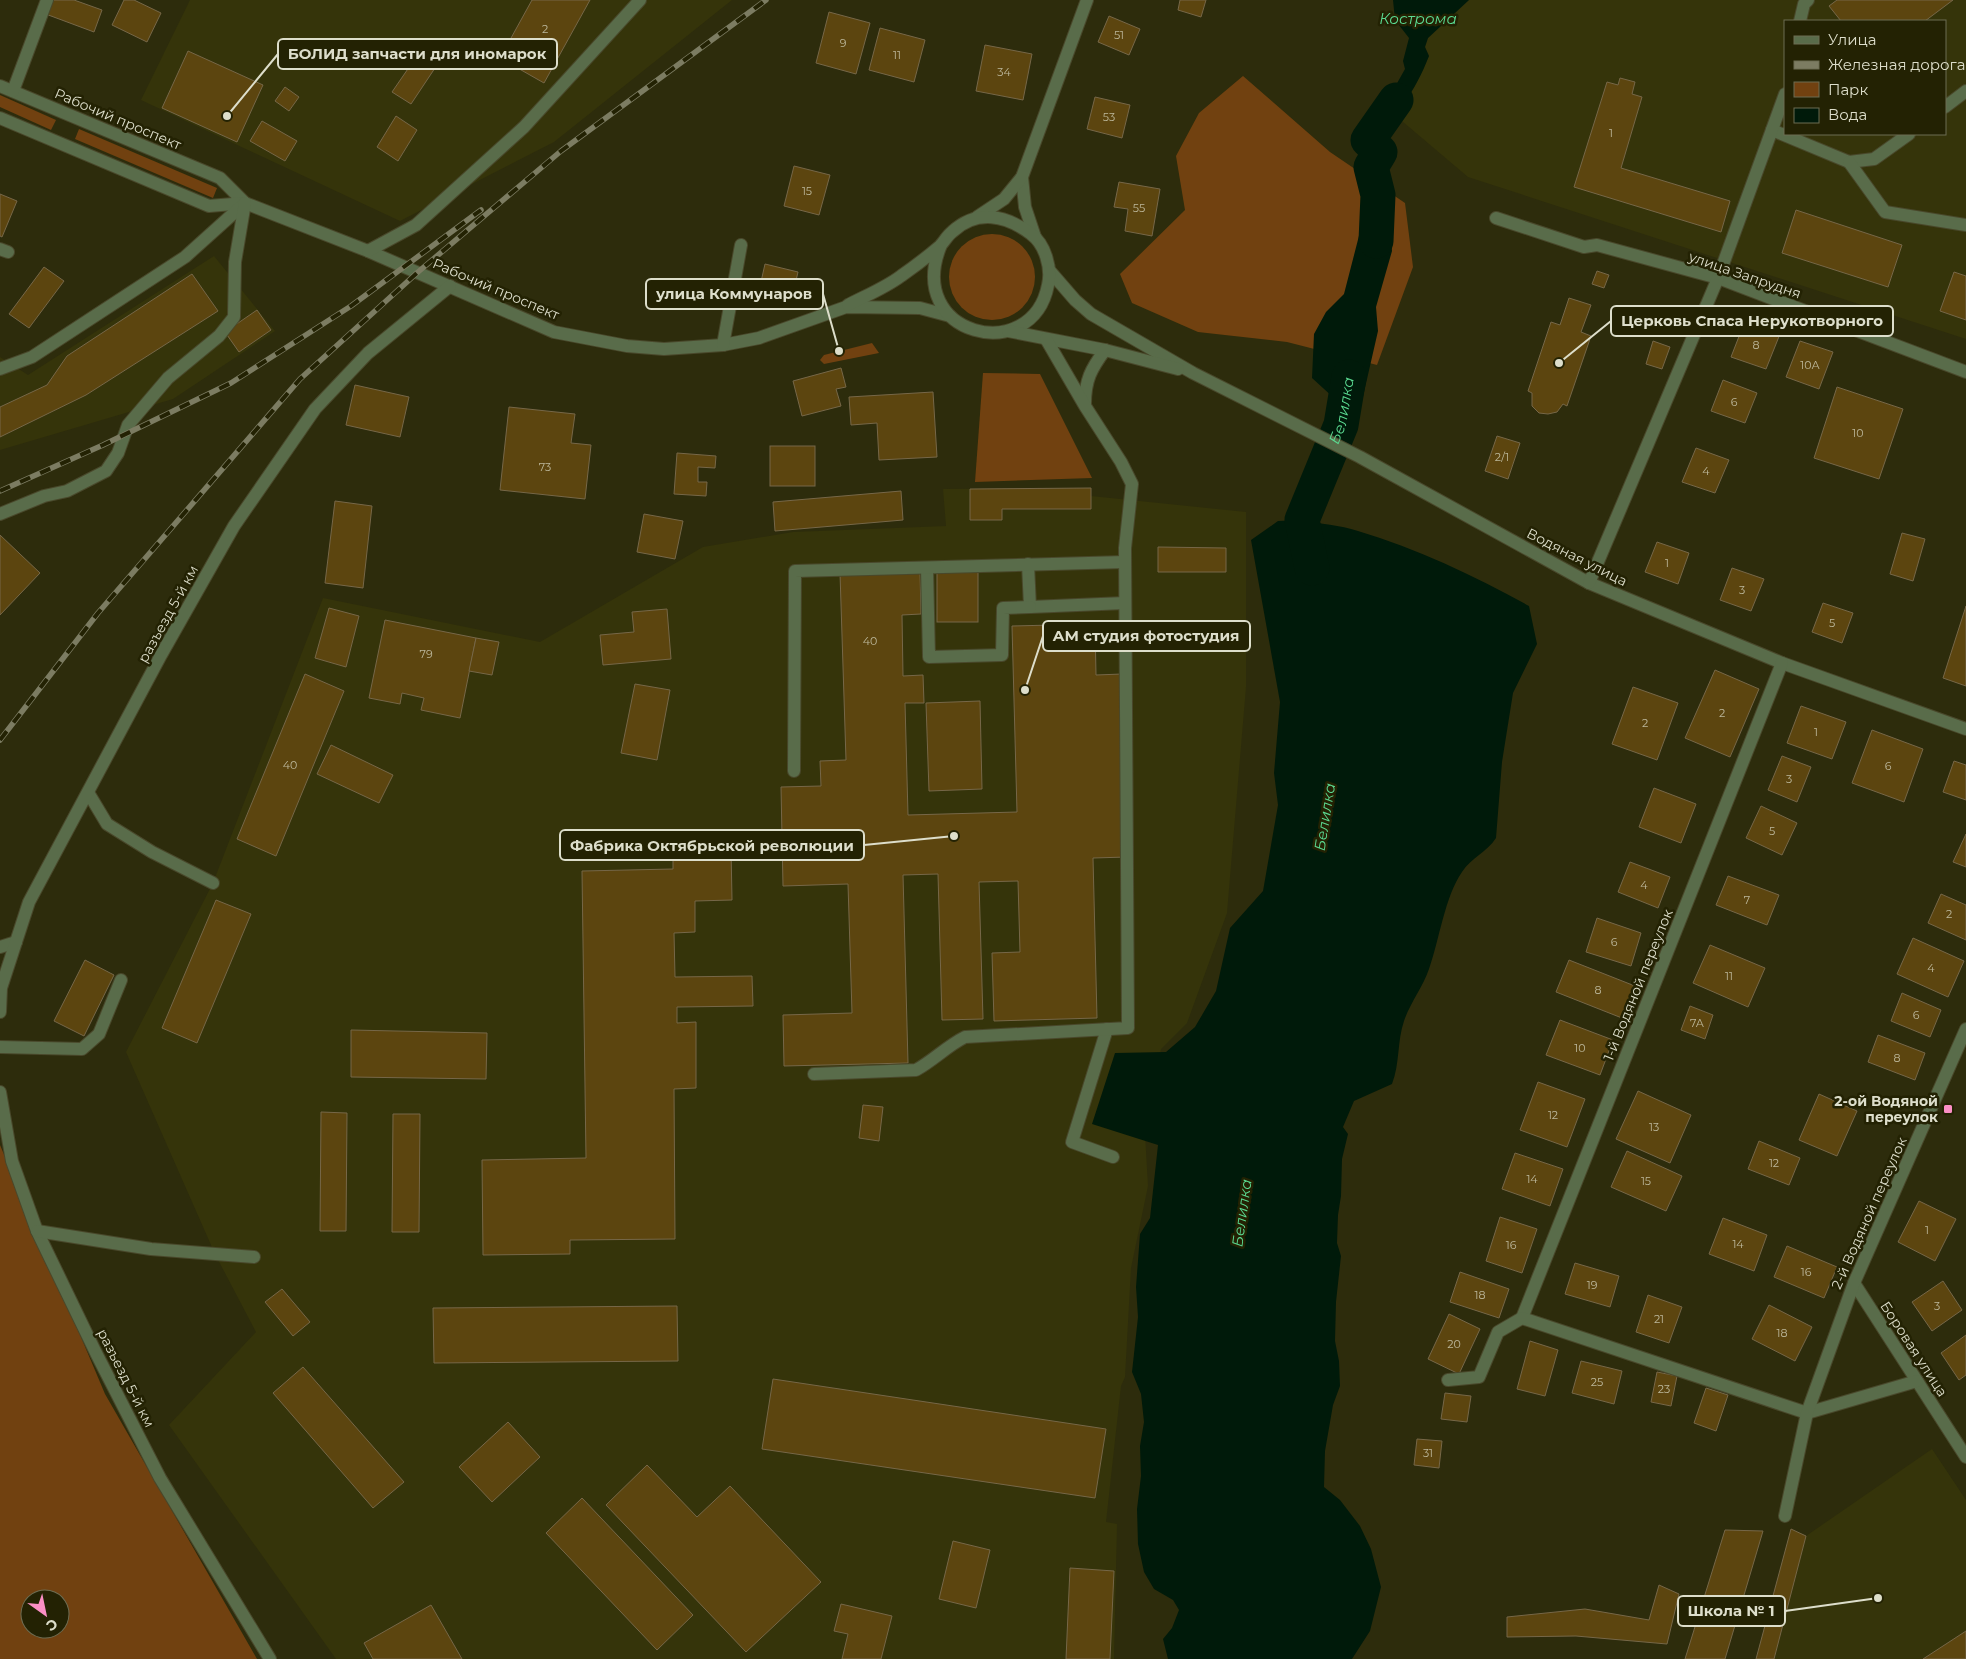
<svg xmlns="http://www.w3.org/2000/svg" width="1966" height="1659" font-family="Montserrat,sans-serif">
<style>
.built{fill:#35340a;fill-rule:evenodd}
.green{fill:#714110;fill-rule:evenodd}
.water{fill:#001a0a}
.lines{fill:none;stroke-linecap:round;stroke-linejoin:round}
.river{stroke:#001a0a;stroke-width:35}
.building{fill:#5c450f;stroke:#766748}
.minor-casing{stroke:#49482b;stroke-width:14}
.minor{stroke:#596c4a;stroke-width:12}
.rail-casing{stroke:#7c7c62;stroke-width:5.5}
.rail{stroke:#232203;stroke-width:4;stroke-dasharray:11;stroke-linecap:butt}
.poi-dot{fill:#fb8fc5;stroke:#232203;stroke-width:2}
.labels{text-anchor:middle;stroke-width:5;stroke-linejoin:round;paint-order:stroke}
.number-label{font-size:11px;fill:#bdb89c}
.street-label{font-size:14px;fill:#dddecb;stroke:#232203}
.poi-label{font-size:14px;font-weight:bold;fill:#dddecb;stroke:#232203;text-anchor:end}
.water-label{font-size:15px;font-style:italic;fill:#5bdc93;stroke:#232203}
.leader{fill:none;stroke:#dddecb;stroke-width:2}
.callout-dot{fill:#dddecb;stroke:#232203;stroke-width:2}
.callout{fill:#232203;stroke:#dddecb;stroke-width:2}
.callout-label{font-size:15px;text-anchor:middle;font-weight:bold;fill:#dddecb}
</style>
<rect width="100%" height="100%" fill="#2d2c0c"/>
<g class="built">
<polygon points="190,0 732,0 554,142 400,221 141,100"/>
<path d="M 1469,0 L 1966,0 L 1966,339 L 1468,177 L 1396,116 L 1408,99 L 1429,56 L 1425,47 L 1428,38 ZM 1785,21 L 1945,21 L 1945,134 L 1785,134 Z"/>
<polygon points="214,256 275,331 173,399 0,450 0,357 28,375"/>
<polygon points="1091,488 1091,496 1246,512 1246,687 1227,913 1187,1023 1161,1049 1145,1134 1148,1186 1131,1268 1125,1377 1121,1386 1106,1522 1117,1524 1114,1659 336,1659 169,1425 256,1332 215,1254 126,1052 213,883 323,598 540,642 703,547 793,532 946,526 943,489"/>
<polygon points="1932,1449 1966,1500 1966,1659 1774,1659 1806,1536"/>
</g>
<g class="green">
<polygon points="1243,76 1330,152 1405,203 1413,267 1377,365 1287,342 1198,332 1132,303 1120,274 1185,210 1176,156 1199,113"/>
<polygon points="0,95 56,120 51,130 0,107"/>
<polygon points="79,129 217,188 213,198 75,139"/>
<circle cx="992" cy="277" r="43"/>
<polygon points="872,343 879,353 824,364 820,360 824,355"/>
<polygon points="983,373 1040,374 1092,478 975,482"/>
<path d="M 0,1145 L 105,1394 L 257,1659 L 0,1659 ZM 30,1599 L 60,1599 L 60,1629 L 30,1629 Z"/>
</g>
<g class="water">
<path d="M 1393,0 L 1469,0 L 1428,38 L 1425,47 L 1429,56 C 1415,92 1398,115 1368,140 L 1366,124 L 1391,94 L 1405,69 L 1403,61 L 1409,38 L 1395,20 Z"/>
<polygon points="1378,195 1390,233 1392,251 1376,307 1378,331 1362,401 1348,426 1341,425 1335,399 1312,378 1314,334 1326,312 1344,294 1361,228"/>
<path d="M 1302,520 C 1320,524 1340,525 1358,531 C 1418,549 1475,576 1529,606 L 1537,644 L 1513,693 L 1502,762 L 1496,838 C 1487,852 1471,858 1462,872 C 1445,896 1439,941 1429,969 C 1423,987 1410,1003 1404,1021 C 1397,1041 1400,1064 1392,1084 L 1354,1101 L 1343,1127 L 1348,1134 L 1342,1159 L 1341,1196 L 1338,1215 L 1337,1243 L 1341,1256 L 1336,1302 L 1335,1341 L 1339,1361 L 1340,1386 L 1333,1405 L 1325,1451 L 1324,1487 L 1340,1500 L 1360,1526 L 1371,1549 L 1381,1587 L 1370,1631 L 1352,1659 L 1168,1659 L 1163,1639 L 1172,1628 L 1179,1610 L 1173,1600 L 1154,1589 L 1144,1572 L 1138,1544 L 1137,1509 L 1141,1476 L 1140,1446 L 1144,1422 L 1141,1394 L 1132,1372 L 1138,1317 L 1136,1287 L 1140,1234 L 1150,1218 L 1158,1145 L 1092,1124 L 1115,1053 L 1166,1052 L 1195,1027 L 1216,991 L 1230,928 L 1263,891 L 1278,805 L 1274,773 L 1280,702 L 1251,540 L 1278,521 Z"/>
</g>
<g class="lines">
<g class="river">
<polyline points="1376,241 1378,195 1371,167 1380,152 1368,140 1396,100"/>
<path id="s1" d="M 1312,568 L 1302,520 L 1341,425 L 1349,377"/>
</g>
</g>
<g class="building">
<polygon points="48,0 74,0 102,10 94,32 43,13"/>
<polygon points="124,0 134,0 161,13 147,42 112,25"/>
<polygon points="532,0 590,0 544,83 500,58"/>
<polygon points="1180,0 1206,0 1201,17 1178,10"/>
<polygon points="1837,0 1953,0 1925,21 1841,21 1829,6"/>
<polygon points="829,12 870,23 856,74 816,63"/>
<polygon points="1109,16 1140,29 1129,55 1098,42"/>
<polygon points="880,28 925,40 914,82 869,70"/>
<polygon points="985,45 1032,54 1023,100 976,91"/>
<polygon points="423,47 441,59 411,104 392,92"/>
<polygon points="188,51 263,85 237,142 162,108"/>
<polygon points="1620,78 1635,82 1632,94 1642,97 1621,168 1730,201 1721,232 1574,187 1607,82 1618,85"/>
<polygon points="285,87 299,97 289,111 275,101"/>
<polygon points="1095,97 1130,105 1122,138 1087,129"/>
<polygon points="396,116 417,130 398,161 377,147"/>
<polygon points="262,121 297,141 285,161 250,141"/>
<polygon points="794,166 830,175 819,215 784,206"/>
<polygon points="1119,182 1160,189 1152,236 1125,231 1128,209 1114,207"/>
<polygon points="0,194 17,201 2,237 0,236"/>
<polygon points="1796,210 1902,245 1888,287 1782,253"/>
<polygon points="765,264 798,272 791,302 758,295"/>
<polygon points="44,267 64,281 29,328 9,314"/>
<polygon points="1597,271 1609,275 1604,288 1592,284"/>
<polygon points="1954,272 1966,276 1966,320 1940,311"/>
<polygon points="192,274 218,311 86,395 0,437 0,407 47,385 67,356"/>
<polygon points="1569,298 1591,305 1581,332 1591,336 1567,406 1563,404 1557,412 1548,414 1539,413 1532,406 1532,393 1528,391 1551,322 1560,325"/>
<polygon points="257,310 271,330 239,352 225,332"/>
<polygon points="1745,321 1780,334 1766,369 1731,357"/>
<polygon points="1653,341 1670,347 1662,369 1646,364"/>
<polygon points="1800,341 1833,352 1819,389 1786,377"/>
<polygon points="841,368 846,387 836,389 841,406 802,416 793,381"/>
<polygon points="1723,380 1757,393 1745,423 1711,411"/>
<polygon points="355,385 409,397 400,437 346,425"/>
<polygon points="1837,387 1903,409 1879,479 1814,458"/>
<polygon points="933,392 937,457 879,460 877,423 851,425 849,397"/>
<polygon points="509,407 575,414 571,443 591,445 585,499 500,490"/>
<polygon points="1497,436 1520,443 1508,479 1485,471"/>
<rect x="770" y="446" width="45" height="40"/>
<polygon points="1696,448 1729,460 1715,493 1682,482"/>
<polygon points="677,453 716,456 715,468 698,467 698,482 707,482 706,496 674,494"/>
<polygon points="1091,488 1091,509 1002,509 1002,520 970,520 970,489"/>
<polygon points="901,491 903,520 775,531 773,502"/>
<polygon points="335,501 372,506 363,588 325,583"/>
<polygon points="644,514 683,521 675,559 637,552"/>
<polygon points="1902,533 1925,539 1913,581 1890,574"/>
<polygon points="0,535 40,573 0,615"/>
<polygon points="1657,542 1689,553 1678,584 1645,572"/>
<polygon points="1158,547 1226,548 1226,572 1158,572"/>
<polygon points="1732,568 1764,579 1751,611 1720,600"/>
<rect x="937" y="569" width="41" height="53"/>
<polygon points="920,572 921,614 902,615 903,676 923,675 924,703 905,703 908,815 1017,812 1012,626 1095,624 1096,675 1122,674 1127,857 1093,858 1097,1018 994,1021 992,953 1020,952 1018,881 979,882 983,1019 942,1020 938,874 903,875 908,1063 784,1066 783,1015 852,1013 848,884 783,886 781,787 821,786 820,761 846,760 840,573"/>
<polygon points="1823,603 1853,613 1842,643 1812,632"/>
<polygon points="1966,606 1966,686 1943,678"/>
<polygon points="329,608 359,616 346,667 315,658"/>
<polygon points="667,609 671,659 603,665 600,635 634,632 632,612"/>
<polygon points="385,620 476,638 460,718 421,710 424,698 402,693 400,704 369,698"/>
<polygon points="476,638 499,642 492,675 469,671"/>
<polygon points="1715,670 1759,689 1730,757 1685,738"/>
<polygon points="305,674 344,691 276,856 237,839"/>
<polygon points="635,684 670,690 657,760 621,753"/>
<polygon points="1633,687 1678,703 1657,760 1612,744"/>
<polygon points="980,701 982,789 929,791 926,703"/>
<polygon points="1801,706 1846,722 1832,759 1787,743"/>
<polygon points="1872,730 1923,749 1904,802 1852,783"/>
<polygon points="331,745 393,775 379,803 317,774"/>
<polygon points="1782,756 1811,767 1797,802 1768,790"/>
<polygon points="1954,761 1966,765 1966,800 1943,792"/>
<polygon points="1654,788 1696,804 1681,843 1639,827"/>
<polygon points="1761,806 1797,823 1782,855 1746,838"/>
<polygon points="1966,834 1966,867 1953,862"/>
<polygon points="731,848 732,900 695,901 695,932 674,933 675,977 752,976 753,1006 677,1007 677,1023 696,1022 696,1088 674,1089 675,1239 570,1240 570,1254 483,1255 482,1160 586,1158 582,871 673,869 673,849"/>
<polygon points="1630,862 1670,877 1658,908 1618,892"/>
<polygon points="1728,876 1779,895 1767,925 1716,905"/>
<polygon points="1941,894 1966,905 1966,940 1928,923"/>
<polygon points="216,900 251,914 197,1043 162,1028"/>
<polygon points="1597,918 1641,933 1631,966 1586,952"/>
<polygon points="1913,938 1964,961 1948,997 1897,974"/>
<polygon points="1710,945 1765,968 1748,1007 1693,983"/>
<polygon points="85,960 114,975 84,1036 54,1021"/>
<polygon points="1569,960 1640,988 1627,1020 1556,992"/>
<polygon points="1902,993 1941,1010 1930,1037 1891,1021"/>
<polygon points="1690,1006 1713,1015 1705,1039 1681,1030"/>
<polygon points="1560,1020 1613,1040 1600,1075 1546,1055"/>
<polygon points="351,1030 487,1033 486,1079 351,1077"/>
<polygon points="1878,1035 1925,1053 1915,1080 1868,1062"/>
<polygon points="1538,1082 1585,1099 1567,1147 1520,1130"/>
<polygon points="1638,1091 1691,1115 1670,1163 1616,1139"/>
<polygon points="1819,1094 1857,1111 1837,1156 1799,1140"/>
<polygon points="863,1105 883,1107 879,1141 859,1138"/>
<polygon points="321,1112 347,1113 346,1231 320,1231"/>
<polygon points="393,1114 420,1114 419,1232 392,1232"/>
<polygon points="1759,1141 1800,1158 1789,1185 1748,1169"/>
<polygon points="1627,1151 1682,1176 1666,1211 1611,1187"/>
<polygon points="1515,1153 1563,1169 1550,1206 1502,1189"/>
<polygon points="1919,1201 1956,1219 1935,1261 1898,1242"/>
<polygon points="1500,1217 1537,1229 1522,1273 1486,1261"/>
<polygon points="1723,1218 1767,1235 1754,1271 1709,1254"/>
<polygon points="1787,1246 1837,1267 1824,1298 1774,1277"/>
<polygon points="1575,1263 1619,1276 1610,1307 1565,1294"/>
<polygon points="1460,1272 1509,1289 1499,1318 1450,1302"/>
<polygon points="1943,1281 1962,1310 1932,1331 1912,1302"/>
<polygon points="282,1289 310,1322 293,1336 265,1302"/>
<polygon points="1648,1295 1682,1307 1669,1343 1636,1332"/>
<polygon points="1769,1305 1812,1327 1795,1361 1752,1339"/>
<polygon points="677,1306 678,1361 434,1363 433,1308"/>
<polygon points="1449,1314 1480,1329 1459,1374 1428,1359"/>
<polygon points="1966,1335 1966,1375 1959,1380 1941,1353"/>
<polygon points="1530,1341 1558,1350 1545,1396 1517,1389"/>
<polygon points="1581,1361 1622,1371 1614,1404 1572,1393"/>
<polygon points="303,1367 404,1482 373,1508 273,1393"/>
<polygon points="1657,1372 1677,1376 1671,1406 1651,1402"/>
<polygon points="773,1379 1106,1429 1095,1498 762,1449"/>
<polygon points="1706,1388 1728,1395 1716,1431 1694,1423"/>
<polygon points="1445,1393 1471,1396 1467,1422 1441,1419"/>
<polygon points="508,1422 540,1457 492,1502 459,1467"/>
<polygon points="1417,1439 1442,1441 1439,1468 1414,1465"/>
<polygon points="647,1465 697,1517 730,1486 821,1582 746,1652 606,1505"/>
<polygon points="582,1498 693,1615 657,1650 546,1533"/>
<polygon points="1791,1529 1806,1536 1774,1659 1756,1659"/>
<polygon points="1725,1530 1763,1531 1725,1659 1685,1659"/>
<polygon points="953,1541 990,1550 976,1608 939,1599"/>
<polygon points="1070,1568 1114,1571 1110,1659 1066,1659"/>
<polygon points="1659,1585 1679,1594 1667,1644 1576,1636 1507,1637 1507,1617 1585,1609 1649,1620"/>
<polygon points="841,1604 892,1616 881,1659 842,1659 848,1634 834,1631"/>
<polygon points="431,1605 462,1659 373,1659 364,1643"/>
<polygon points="1966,1631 1966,1659 1923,1659"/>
</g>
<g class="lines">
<defs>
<g id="minor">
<polyline points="1800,21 1804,4 1808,0"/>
<polyline points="0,86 220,178 245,203 368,251 554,332 627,346 664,349 723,345 759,338 846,307 920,308 950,316"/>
<polyline points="13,91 47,0"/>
<polyline points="1945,107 1966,91"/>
<polyline points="0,118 209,206 245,203"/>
<polyline points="1772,130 1849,162 1874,159 1909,134"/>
<polyline points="1849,162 1885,212 1966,225"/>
<polyline points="1022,177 1025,207 1035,237"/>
<polyline points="977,217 1004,199 1022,177 1087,0"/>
<polyline points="1496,218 1584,247 1597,245 1718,278 1966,372"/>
<polyline points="0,249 8,252"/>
<polyline points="368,251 416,225 524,127 640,0"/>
<polyline points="1049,270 1075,300 1091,314 1193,373 1360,457 1589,583 1782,663 1966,729"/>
<path d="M 848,305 C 865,296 885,288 901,276 C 914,267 927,257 940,246 C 944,242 947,236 952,232 C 977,209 1006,215 1031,234 C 1045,244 1052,268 1048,285 C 1032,367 903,336 941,245"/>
<polyline points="1008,331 1105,350 1178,369"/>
<polyline points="723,345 741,245"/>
<polyline points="0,369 32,357 185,257 245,203"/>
<path d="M 1085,404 C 1085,380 1091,369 1105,350"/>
<polyline points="0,514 44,496 67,491 106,471 118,453 128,425 168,378 219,336 234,317 235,262 245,203"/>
<polyline points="1028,564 1030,607 1125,603"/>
<polyline points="927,568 929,657 1002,655 1003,608 1030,607"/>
<polyline points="1589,583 1718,278 1785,94"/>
<polyline points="794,771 795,571 1125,562"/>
<polyline points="89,794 107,824 152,852 213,883"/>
<polyline points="0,947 16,942"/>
<polyline points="0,1012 1,988 29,902 161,655 234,526 315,409 368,353 450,286"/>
<polyline points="1107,1029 1072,1142 1113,1157"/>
<polyline points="0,1047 82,1049 99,1034 121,980"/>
<path d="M 814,1074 L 916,1070 C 934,1060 947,1046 965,1037 L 1128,1028 L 1125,548 L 1132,484 L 1121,462 L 1085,406 L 1046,339"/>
<polyline points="0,1092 12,1161 37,1231 96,1353 160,1478 270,1659"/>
<polyline points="37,1231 151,1249 254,1257"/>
<polyline points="1854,1283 1966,1457"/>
<polyline points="1522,1318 1782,663"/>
<polyline points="1448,1380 1479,1377 1498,1332 1522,1318 1807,1413 1917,1381"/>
<polyline points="1785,1516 1807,1413 1854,1283 1966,1029"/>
</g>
</defs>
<use href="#minor" class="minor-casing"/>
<use href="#minor" class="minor"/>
<defs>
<g id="rail">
<polyline points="0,491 103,445 231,383 351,306 481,210"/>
<polyline points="0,740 98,613 300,379 418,272 561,151 766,0"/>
</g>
</defs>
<use href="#rail" class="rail-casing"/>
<use href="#rail" class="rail"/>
</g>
<rect class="poi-dot" x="1943" y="1104" width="10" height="10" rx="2.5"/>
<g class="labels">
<g class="number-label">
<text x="545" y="33">2</text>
<text x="1119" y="39">51</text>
<text x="843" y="47">9</text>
<text x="897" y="59">11</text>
<text x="1004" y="76">34</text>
<text x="1109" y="121">53</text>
<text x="1611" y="137">1</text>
<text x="807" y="195">15</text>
<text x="1139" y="212">55</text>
<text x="1756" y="349">8</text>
<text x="1810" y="369">10А</text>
<text x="1734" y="406">6</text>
<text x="1858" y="437">10</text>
<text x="1502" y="461">2/1</text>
<text x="545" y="471">73</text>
<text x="1706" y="475">4</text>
<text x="1667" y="567">1</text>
<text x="1742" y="594">3</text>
<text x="1832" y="627">5</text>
<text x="870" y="645">40</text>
<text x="426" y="658">79</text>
<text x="1722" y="717">2</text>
<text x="1645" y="727">2</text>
<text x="1816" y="736">1</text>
<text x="290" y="769">40</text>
<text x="1888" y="770">6</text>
<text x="1789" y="783">3</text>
<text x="1772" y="835">5</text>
<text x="1644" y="889">4</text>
<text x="1747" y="904">7</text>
<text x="1949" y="918">2</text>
<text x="1614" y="946">6</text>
<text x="1931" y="972">4</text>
<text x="1729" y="980">11</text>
<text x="1598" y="994">8</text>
<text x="1916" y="1019">6</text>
<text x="1697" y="1027">7А</text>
<text x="1580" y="1052">10</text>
<text x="1897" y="1062">8</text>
<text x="1553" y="1119">12</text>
<text x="1654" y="1131">13</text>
<text x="1774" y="1167">12</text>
<text x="1532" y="1183">14</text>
<text x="1646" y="1185">15</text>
<text x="1927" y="1234">1</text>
<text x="1738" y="1248">14</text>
<text x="1511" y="1249">16</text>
<text x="1806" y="1276">16</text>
<text x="1592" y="1289">19</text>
<text x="1480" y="1299">18</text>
<text x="1937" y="1310">3</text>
<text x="1659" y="1323">21</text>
<text x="1782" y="1337">18</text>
<text x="1454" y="1348">20</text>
<text x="1597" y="1386">25</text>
<text x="1664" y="1393">23</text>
<text x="1428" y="1457">31</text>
</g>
<g class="street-label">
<text transform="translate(118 119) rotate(23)" y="5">Рабочий проспект</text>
<text transform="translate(1745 275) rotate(19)" y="5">улица Запрудня</text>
<text transform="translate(496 289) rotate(23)" y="5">Рабочий проспект</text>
<text transform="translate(1577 557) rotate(27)" y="5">Водяная улица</text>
<text transform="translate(168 614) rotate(-61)" y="5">разъезд 5-й км</text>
<text transform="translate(1638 985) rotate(-68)" y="5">1-й Водяной переулок</text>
<text transform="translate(1869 1213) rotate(-66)" y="5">2-й Водяной переулок</text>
<text transform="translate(1914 1349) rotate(57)" y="5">Боровая улица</text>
<text transform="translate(126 1378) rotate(63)" y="5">разъезд 5-й км</text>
</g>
<g class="poi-label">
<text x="1938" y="1106">2-ой Водяной<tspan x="1938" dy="16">переулок</tspan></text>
</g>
<g class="water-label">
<text x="1418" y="24">Кострома</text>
<text dy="5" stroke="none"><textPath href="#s1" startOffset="166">Белилка</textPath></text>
<text transform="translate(1325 817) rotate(-81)" y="5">Белилка</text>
<text transform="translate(1242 1213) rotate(-82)" y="5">Белилка</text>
</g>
</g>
<path class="leader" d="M227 116L278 54M839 351L823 294M1559 363L1611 321M1025 690L1043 636M954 836L864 845M1878 1598L1785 1611"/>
<g class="callout-dot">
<circle cx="227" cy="116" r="5"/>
<circle cx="839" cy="351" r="5"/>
<circle cx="1559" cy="363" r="5"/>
<circle cx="1025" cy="690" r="5"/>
<circle cx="954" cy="836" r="5"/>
<circle cx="1878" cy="1598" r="5"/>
</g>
<g class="callout">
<rect x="278" y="39" width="279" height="30" rx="5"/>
<rect x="646" y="279" width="177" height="30" rx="5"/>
<rect x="1611" y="306" width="282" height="30" rx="5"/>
<rect x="1043" y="621" width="207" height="30" rx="5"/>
<rect x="560" y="830" width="304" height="30" rx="5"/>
<rect x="1678" y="1596" width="107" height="30" rx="5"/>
</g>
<g class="callout-label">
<text x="417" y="59">БОЛИД запчасти для иномарок</text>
<text x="734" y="299">улица Коммунаров</text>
<text x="1752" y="326">Церковь Спаса Нерукотворного</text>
<text x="1146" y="641">АМ студия фотостудия</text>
<text x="712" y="851">Фабрика Октябрьской революции</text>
<text x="1731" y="1616">Школа № 1</text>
</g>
<rect x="1784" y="20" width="162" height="115" fill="#232203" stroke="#6d6d53"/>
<rect x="1794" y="36" width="25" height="8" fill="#596c4a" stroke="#6d6d53"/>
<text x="1828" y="45" font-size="15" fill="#dddecb">Улица</text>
<rect x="1794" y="61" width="25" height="8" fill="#7c7c62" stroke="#6d6d53"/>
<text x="1828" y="70" font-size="15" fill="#dddecb">Железная дорога</text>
<rect x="1794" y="82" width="25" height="15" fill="#714110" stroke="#6d6d53"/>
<text x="1828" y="95" font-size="15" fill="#dddecb">Парк</text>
<rect x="1794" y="108" width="25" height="15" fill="#001a0a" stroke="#6d6d53"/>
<text x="1828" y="120" font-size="15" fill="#dddecb">Вода</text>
<g transform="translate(45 1614) rotate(147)"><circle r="24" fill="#232203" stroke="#6d6d53"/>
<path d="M0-4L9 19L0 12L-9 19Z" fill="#fb8fc5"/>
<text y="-8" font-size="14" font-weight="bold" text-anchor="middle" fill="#dddecb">С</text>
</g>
</svg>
